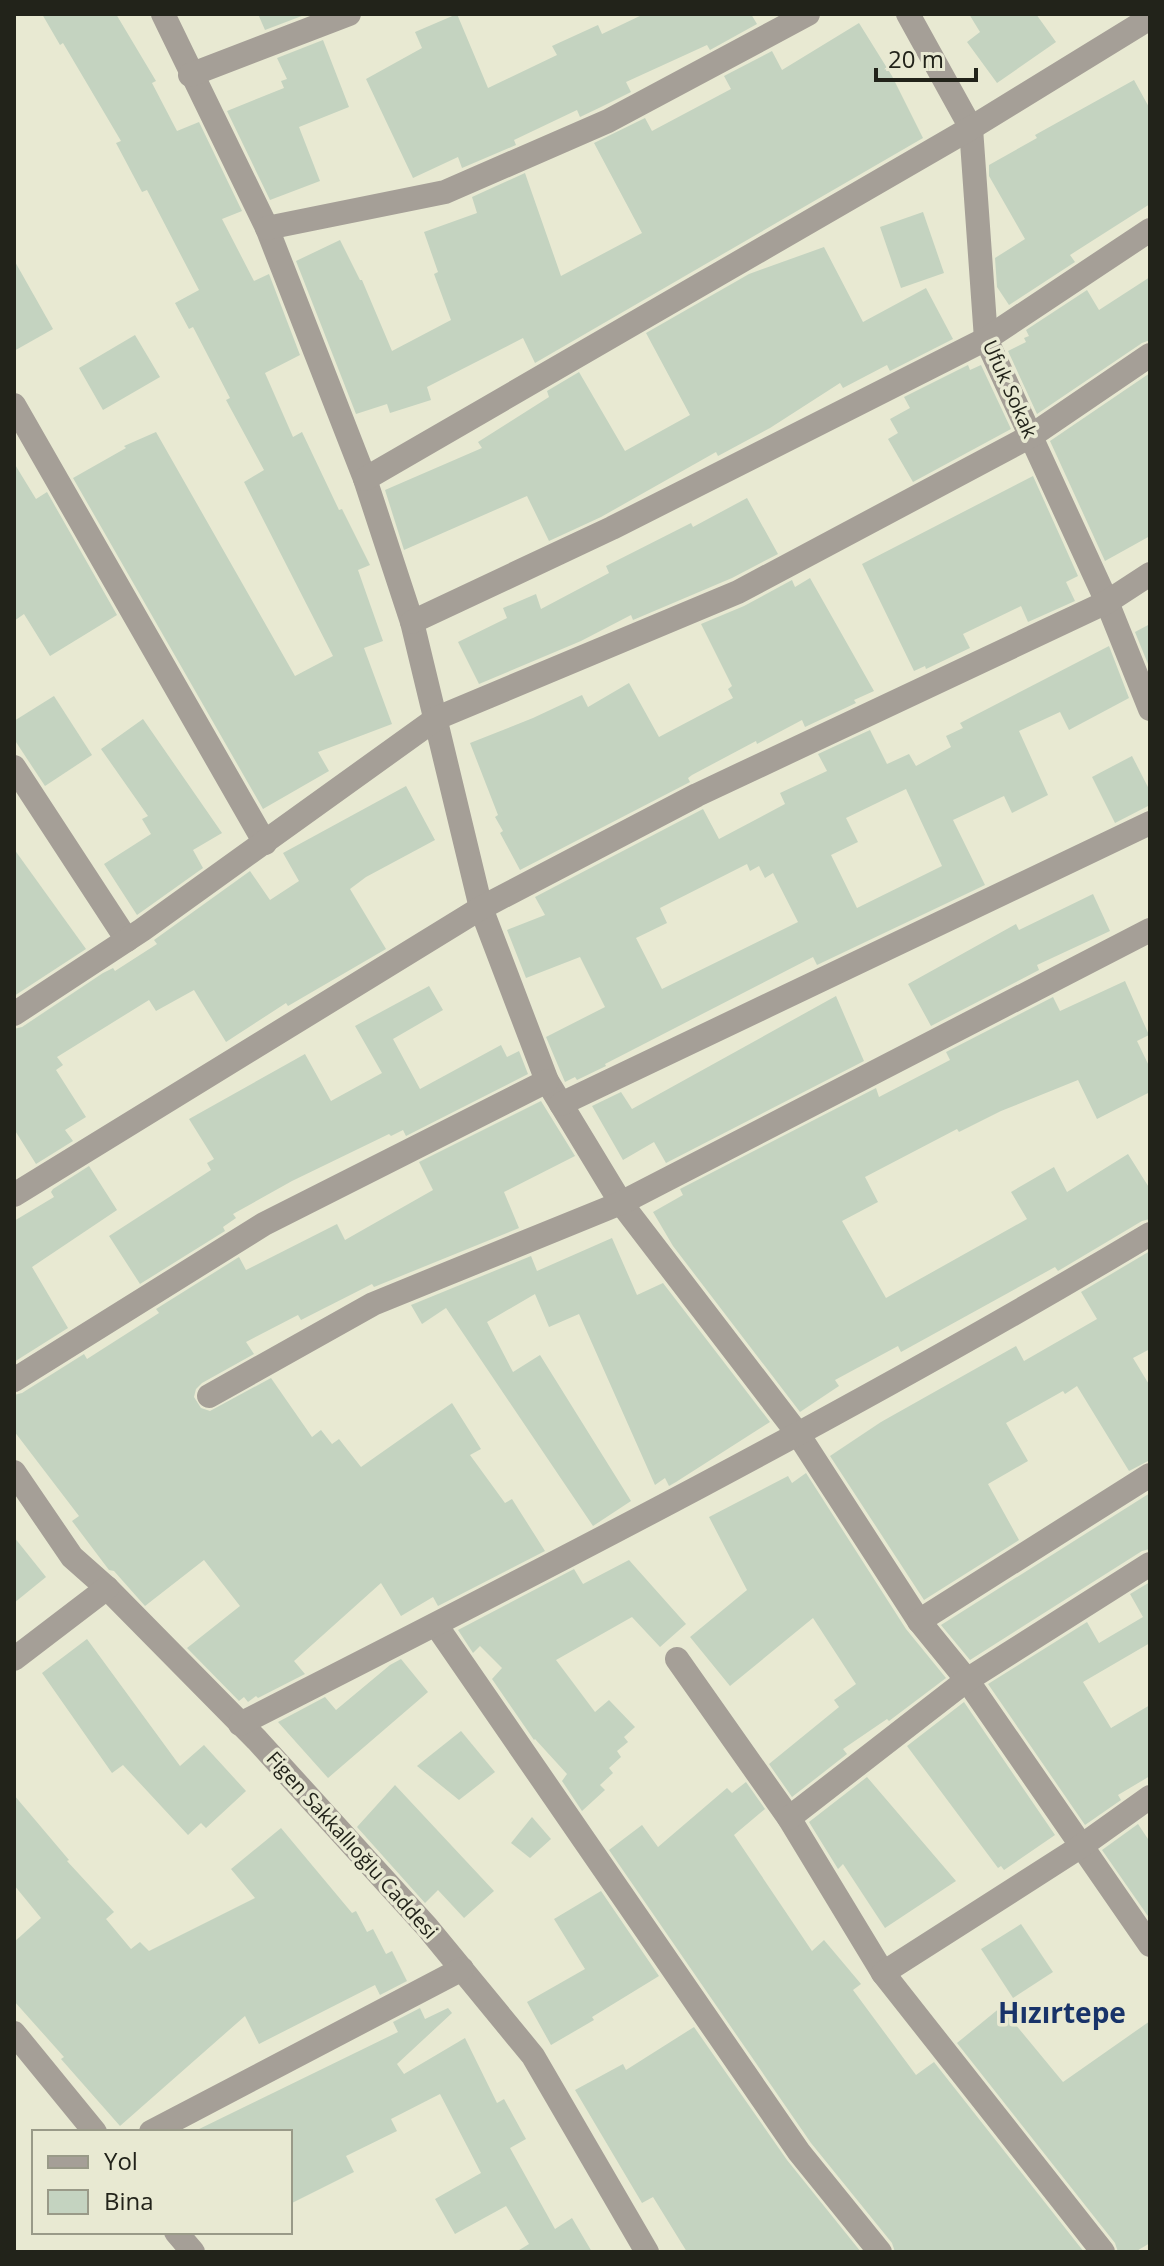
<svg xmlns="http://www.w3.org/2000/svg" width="1164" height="2266" font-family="'Open Sans',sans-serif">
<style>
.building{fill:#c4d3c0;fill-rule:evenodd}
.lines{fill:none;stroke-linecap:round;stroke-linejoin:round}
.minor{stroke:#a59f97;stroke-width:24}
.labels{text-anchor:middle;stroke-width:7;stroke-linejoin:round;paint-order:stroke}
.street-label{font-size:20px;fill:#22231a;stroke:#e8e9d2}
.district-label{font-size:28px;font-weight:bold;fill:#183369;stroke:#e8e9d2}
</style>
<rect width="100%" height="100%" fill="#e8e9d2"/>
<g class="building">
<polygon points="42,14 116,14 156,81 152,83 177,131 199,122 242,211 222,219 254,281 269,274 300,355 265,373 293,437 302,432 339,510 342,509 370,565 358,570 383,641 364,648 392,724 318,752 329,771 263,809 73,478 126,448 124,446 156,432 295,676 333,656 244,482 264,470 226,400 230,398 193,327 189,329 175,303 199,290 147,190 142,192 116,143 121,141 63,43 60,45"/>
<polygon points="258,14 307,14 265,30"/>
<polygon points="457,14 488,88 557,55 552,46 598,25 602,34 644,14 751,14 757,24 710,50 707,45 626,82 631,92 601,107 580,117 577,110 514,140 516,145 462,168 458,157 413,178 366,79 422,48 415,32"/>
<polygon points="969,14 1036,14 1056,42 997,83 967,42 980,32"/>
<polygon points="859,23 892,76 923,138 535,363 523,338 427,387 431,400 390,413 387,404 356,414 296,261 340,240 360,280 362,280 392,351 451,320 434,274 438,272 424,232 477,213 472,197 525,173 561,276 642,233 594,143 645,118 652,131 731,89 724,76 772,51 782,70"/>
<polygon points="323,40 349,107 299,127 320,181 270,200 227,111 284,88 281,81 287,79 277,58"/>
<polygon points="1134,80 1150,109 1150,204 1070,255 1075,262 1009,305 997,287 995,258 1025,239 989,176 989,165 1037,138 1035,135"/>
<polygon points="923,212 944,273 901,288 880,227"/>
<polygon points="824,247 863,322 926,288 953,339 890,371 887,365 843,388 840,383 770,428 718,456 716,452 601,517 549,541 527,496 404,550 385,490 482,448 478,442 549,397 547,391 579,372 625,451 690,415 646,333 749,274"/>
<polygon points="14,260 53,329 14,351"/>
<polygon points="1150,277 1150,340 1142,343 1037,414 1008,351 1026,342 1024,338 1029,336 1026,330 1087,290 1099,310"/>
<polygon points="135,335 160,377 103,410 79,368"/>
<polygon points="968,365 970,370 981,365 1011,429 913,482 888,439 898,433 890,419 910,408 904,397"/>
<polygon points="1150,373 1150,536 1105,561 1050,441"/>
<polygon points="14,463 36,499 47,492 117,615 50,656 24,614 14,621"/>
<polygon points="1033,476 1078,576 1066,582 1075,601 1028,622 1021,606 963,634 970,648 926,669 925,666 914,671 862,564"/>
<polygon points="747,498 778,554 732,578 633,620 631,615 581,641 479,684 458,642 507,618 503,608 536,594 541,609 609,573 606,566 691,523 693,527"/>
<polygon points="810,578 874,691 854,700 856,703 805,727 802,720 757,744 756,741 692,775 688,778 690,782 520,870 500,833 503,831 495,817 498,815 470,743 533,718 582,695 588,707 629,683 659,737 733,698 728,689 732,686 701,624 744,606 792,580 795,587"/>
<polygon points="1150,624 1150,669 1135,632"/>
<path d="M 1109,646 L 1129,698 L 1069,730 L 1060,712 L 1019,731 L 1048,795 L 1012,813 L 1004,796 L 953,820 L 985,885 L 817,965 L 813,957 L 605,1064 L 606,1066 L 577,1080 L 575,1077 L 565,1082 L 546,1037 L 605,1007 L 580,957 L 526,978 L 507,930 L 545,915 L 535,897 L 703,809 L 719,839 L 785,804 L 780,793 L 827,771 L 818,754 L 870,730 L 887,764 L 909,754 L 916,766 L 951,747 L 946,736 L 963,728 L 960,723 ZM 906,789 L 942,866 L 857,908 L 831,855 L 858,842 L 846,818 ZM 747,864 L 750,871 L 759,866 L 765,878 L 773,873 L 798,922 L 662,989 L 636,938 L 667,923 L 660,908 Z"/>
<polygon points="54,696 92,755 45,786 14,739 14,721"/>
<polygon points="143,719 222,833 193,850 203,868 137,915 104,864 151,834 142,819 148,816 101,749"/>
<polygon points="1132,756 1150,791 1150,805 1115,823 1092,777"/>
<polygon points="406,786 435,840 366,877 350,889 386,949 288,1006 286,1003 226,1042 194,990 156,1011 149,1000 57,1057 63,1065 56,1070 86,1117 65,1130 73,1141 36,1164 14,1129 14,1029 22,1027 103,973 113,968 115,971 157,944 154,940 250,871 270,900 299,881 283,853"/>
<polygon points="14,849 86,949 14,996"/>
<polygon points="1093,894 1110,931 1037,965 1039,970 931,1026 908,984 1016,924 1019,930"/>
<polygon points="1125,981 1149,1035 1137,1041 1150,1068 1150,1092 1097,1119 1078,1080 1001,1111 959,1132 957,1129 865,1177 878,1202 842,1221 886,1298 1027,1219 1011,1192 1054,1167 1067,1192 1128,1154 1150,1189 1150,1219 1142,1221 1058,1271 1055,1267 901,1352 898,1346 835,1380 839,1386 800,1412 673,1246 653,1212 683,1195 680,1189 876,1088 879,1097 950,1060 946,1052 1053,997 1060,1011"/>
<polygon points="429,986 443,1010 393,1039 420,1089 501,1045 507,1057 519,1051 528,1074 406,1136 403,1130 391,1136 389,1134 292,1181 233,1214 236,1218 223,1227 225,1231 140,1284 109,1236 211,1170 207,1163 214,1159 189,1119 305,1054 331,1101 382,1073 355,1026"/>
<polygon points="836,996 864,1061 666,1163 654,1142 623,1160 592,1106 621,1092 632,1109"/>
<polygon points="541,1101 575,1156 504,1192 519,1228 374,1287 372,1284 301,1320 298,1315 246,1342 254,1354 202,1383 196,1389 194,1397 201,1408 210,1411 271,1378 312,1437 321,1430 332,1444 339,1439 361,1467 452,1403 481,1449 470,1455 505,1503 512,1499 545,1551 438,1606 433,1597 401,1616 381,1583 294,1661 305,1674 258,1698 256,1696 248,1702 244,1697 239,1701 187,1648 240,1606 204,1560 145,1606 114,1571 109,1570 72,1521 79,1516 14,1431 14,1395 22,1393 84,1354 87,1359 159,1313 156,1309 239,1257 246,1270 337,1224 345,1240 433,1190 419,1162"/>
<polygon points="89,1166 117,1210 32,1267 68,1328 14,1362 14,1221 54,1197 51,1192 53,1189"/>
<polygon points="612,1238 637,1295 663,1283 770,1422 676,1482 669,1486 665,1478 655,1485 579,1314 549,1327 535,1294 487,1322 513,1372 540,1355 631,1501 593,1526 446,1308 422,1324 411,1305 531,1256 537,1271"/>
<polygon points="1150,1251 1150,1349 1133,1358 1150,1386 1150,1460 1129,1471 1077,1386 1065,1394 1063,1391 1006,1423 1028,1461 988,1484 1019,1540 924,1600 830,1456 881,1422 1016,1346 1024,1361 1097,1319 1081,1292"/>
<polygon points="806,1473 906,1629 946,1678 889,1721 887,1719 843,1749 847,1754 792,1797 769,1764 839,1707 834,1700 856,1684 813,1618 730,1686 690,1637 747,1590 709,1517 788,1476 792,1483"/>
<polygon points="1150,1493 1150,1549 1142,1551 970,1660 941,1625"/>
<polygon points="14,1537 46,1577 14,1603"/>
<polygon points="629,1560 686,1624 660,1647 632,1617 556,1660 595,1712 609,1700 635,1727 624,1737 628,1742 617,1751 621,1757 609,1768 613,1773 600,1785 605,1790 582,1811 562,1781 567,1774 535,1739 534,1740 492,1679 502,1668 480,1646 473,1653 458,1630 574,1569 583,1584"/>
<polygon points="1150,1582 1150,1643 1083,1682 1111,1728 1150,1705 1150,1776 1118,1795 1121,1800 1085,1825 988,1684 1087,1622 1099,1643 1143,1617 1130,1594"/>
<polygon points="87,1639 180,1766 204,1745 246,1791 206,1828 201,1823 188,1835 123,1765 112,1773 42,1673"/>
<polygon points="401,1659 428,1692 328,1778 278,1722 325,1697 336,1710 390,1665"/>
<polygon points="964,1702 1055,1835 1004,1870 1001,1866 998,1868 907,1746"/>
<polygon points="461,1731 495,1772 459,1800 417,1766"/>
<polygon points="867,1777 956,1881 885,1928 843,1864 838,1869 809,1822"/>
<polygon points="746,1782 765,1809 734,1835 812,1951 824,1940 861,1984 853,1990 916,2075 934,2062 1084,2252 895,2252 892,2243 811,2143 609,1850 642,1825 658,1847 727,1788 732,1793"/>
<polygon points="395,1785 494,1891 464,1918 438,1890 425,1903 357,1827"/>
<polygon points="14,1795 69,1860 67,1861 114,1912 106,1919 131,1949 140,1942 149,1951 255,1898 231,1869 281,1828 352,1913 356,1911 367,1932 373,1929 386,1954 392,1951 407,1981 380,1995 375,1985 259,2044 245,2016 120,2126 61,2059 64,2057 14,2001 14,1942 41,1918 14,1885"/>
<polygon points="532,1817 551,1839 530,1858 511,1843"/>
<polygon points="1138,1824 1150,1842 1150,1919 1102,1850"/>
<polygon points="601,1891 659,1976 592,2017 594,2020 551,2045 527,2002 585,1969 554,1919"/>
<polygon points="1021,1924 1053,1972 1013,1998 981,1949"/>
<polygon points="1001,2007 1063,2082 1150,2021 1150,2243 1135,2252 1118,2252 1115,2243 957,2043"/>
<polygon points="420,2008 425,2019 448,2008 452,2013 397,2064 404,2074 465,2038 497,2103 504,2099 526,2139 510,2148 555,2229 572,2218 592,2252 516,2252 529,2244 506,2206 455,2234 435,2199 481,2173 440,2094 391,2119 397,2131 346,2156 354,2172 290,2204 290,2132 193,2132 398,2032 393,2022"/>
<polygon points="694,2027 787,2160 861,2252 687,2252 653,2197 642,2203 575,2090 623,2064 626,2070"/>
</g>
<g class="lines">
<g class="minor">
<polyline points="163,14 267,228 365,479 412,622 481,908 547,1081 621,1203 798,1434 919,1621 967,1680 1150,1945"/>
<polyline points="908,14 971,128 986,339 1107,602 1150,709"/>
<polyline points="190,75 349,14"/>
<polyline points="267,228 445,192 608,121 808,14"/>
<polyline points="14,405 265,843"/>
<polyline points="365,479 971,128 1150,18"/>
<polyline points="412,622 612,528 986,339 1150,230"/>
<polyline points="14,767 127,940"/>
<polyline points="14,1014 142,930 437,718 738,592 1031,436 1150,355"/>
<polyline points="561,1104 1150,823"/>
<polyline points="14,1195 481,908 697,795 1107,602 1150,574"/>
<polyline points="14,1380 264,1224 547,1081"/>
<polyline points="209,1396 373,1304 621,1203 1150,930"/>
<polyline points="14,1472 72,1557 107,1588 257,1740 427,1927 533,2056 647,2252"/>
<polyline points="919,1621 1150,1475"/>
<polyline points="436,1625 799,2152 880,2252"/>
<polyline points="14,1659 107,1588"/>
<polyline points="677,1659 789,1818 883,1973 1103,2252"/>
<path d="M 240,1724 C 547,1568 854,1411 1150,1234"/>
<polyline points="789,1818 967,1680 1150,1564"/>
<polyline points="883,1973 1080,1847 1150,1797"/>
<polyline points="14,2033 95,2132"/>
<polyline points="151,2132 462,1969"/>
<polyline points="176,2232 193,2252"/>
</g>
</g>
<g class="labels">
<g class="street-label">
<text transform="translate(1010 389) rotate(66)" y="7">Ufuk Sokak</text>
<text transform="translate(352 1845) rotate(48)" y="7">Figen Sakkallıoğlu Caddesi</text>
</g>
<g class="district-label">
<text x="1062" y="2023">Hızırtepe</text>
</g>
</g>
<rect width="1164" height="2266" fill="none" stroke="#22231a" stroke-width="32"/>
<rect x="32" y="2130" width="260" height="104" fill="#e8e9d2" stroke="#999a88" stroke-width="2"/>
<rect x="48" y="2156" width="40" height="12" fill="#a59f97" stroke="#999a88" stroke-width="2"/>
<text x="104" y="2170" font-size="24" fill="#22231a">Yol</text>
<rect x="48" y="2190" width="40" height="24" fill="#c4d3c0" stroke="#999a88" stroke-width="2"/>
<text x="104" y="2210" font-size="24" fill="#22231a">Bina</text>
<path d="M876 68v12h100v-12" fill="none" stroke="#22231a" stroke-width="4"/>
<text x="888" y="68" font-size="24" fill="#22231a" stroke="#e8e9d2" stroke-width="6" paint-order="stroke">20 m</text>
</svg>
